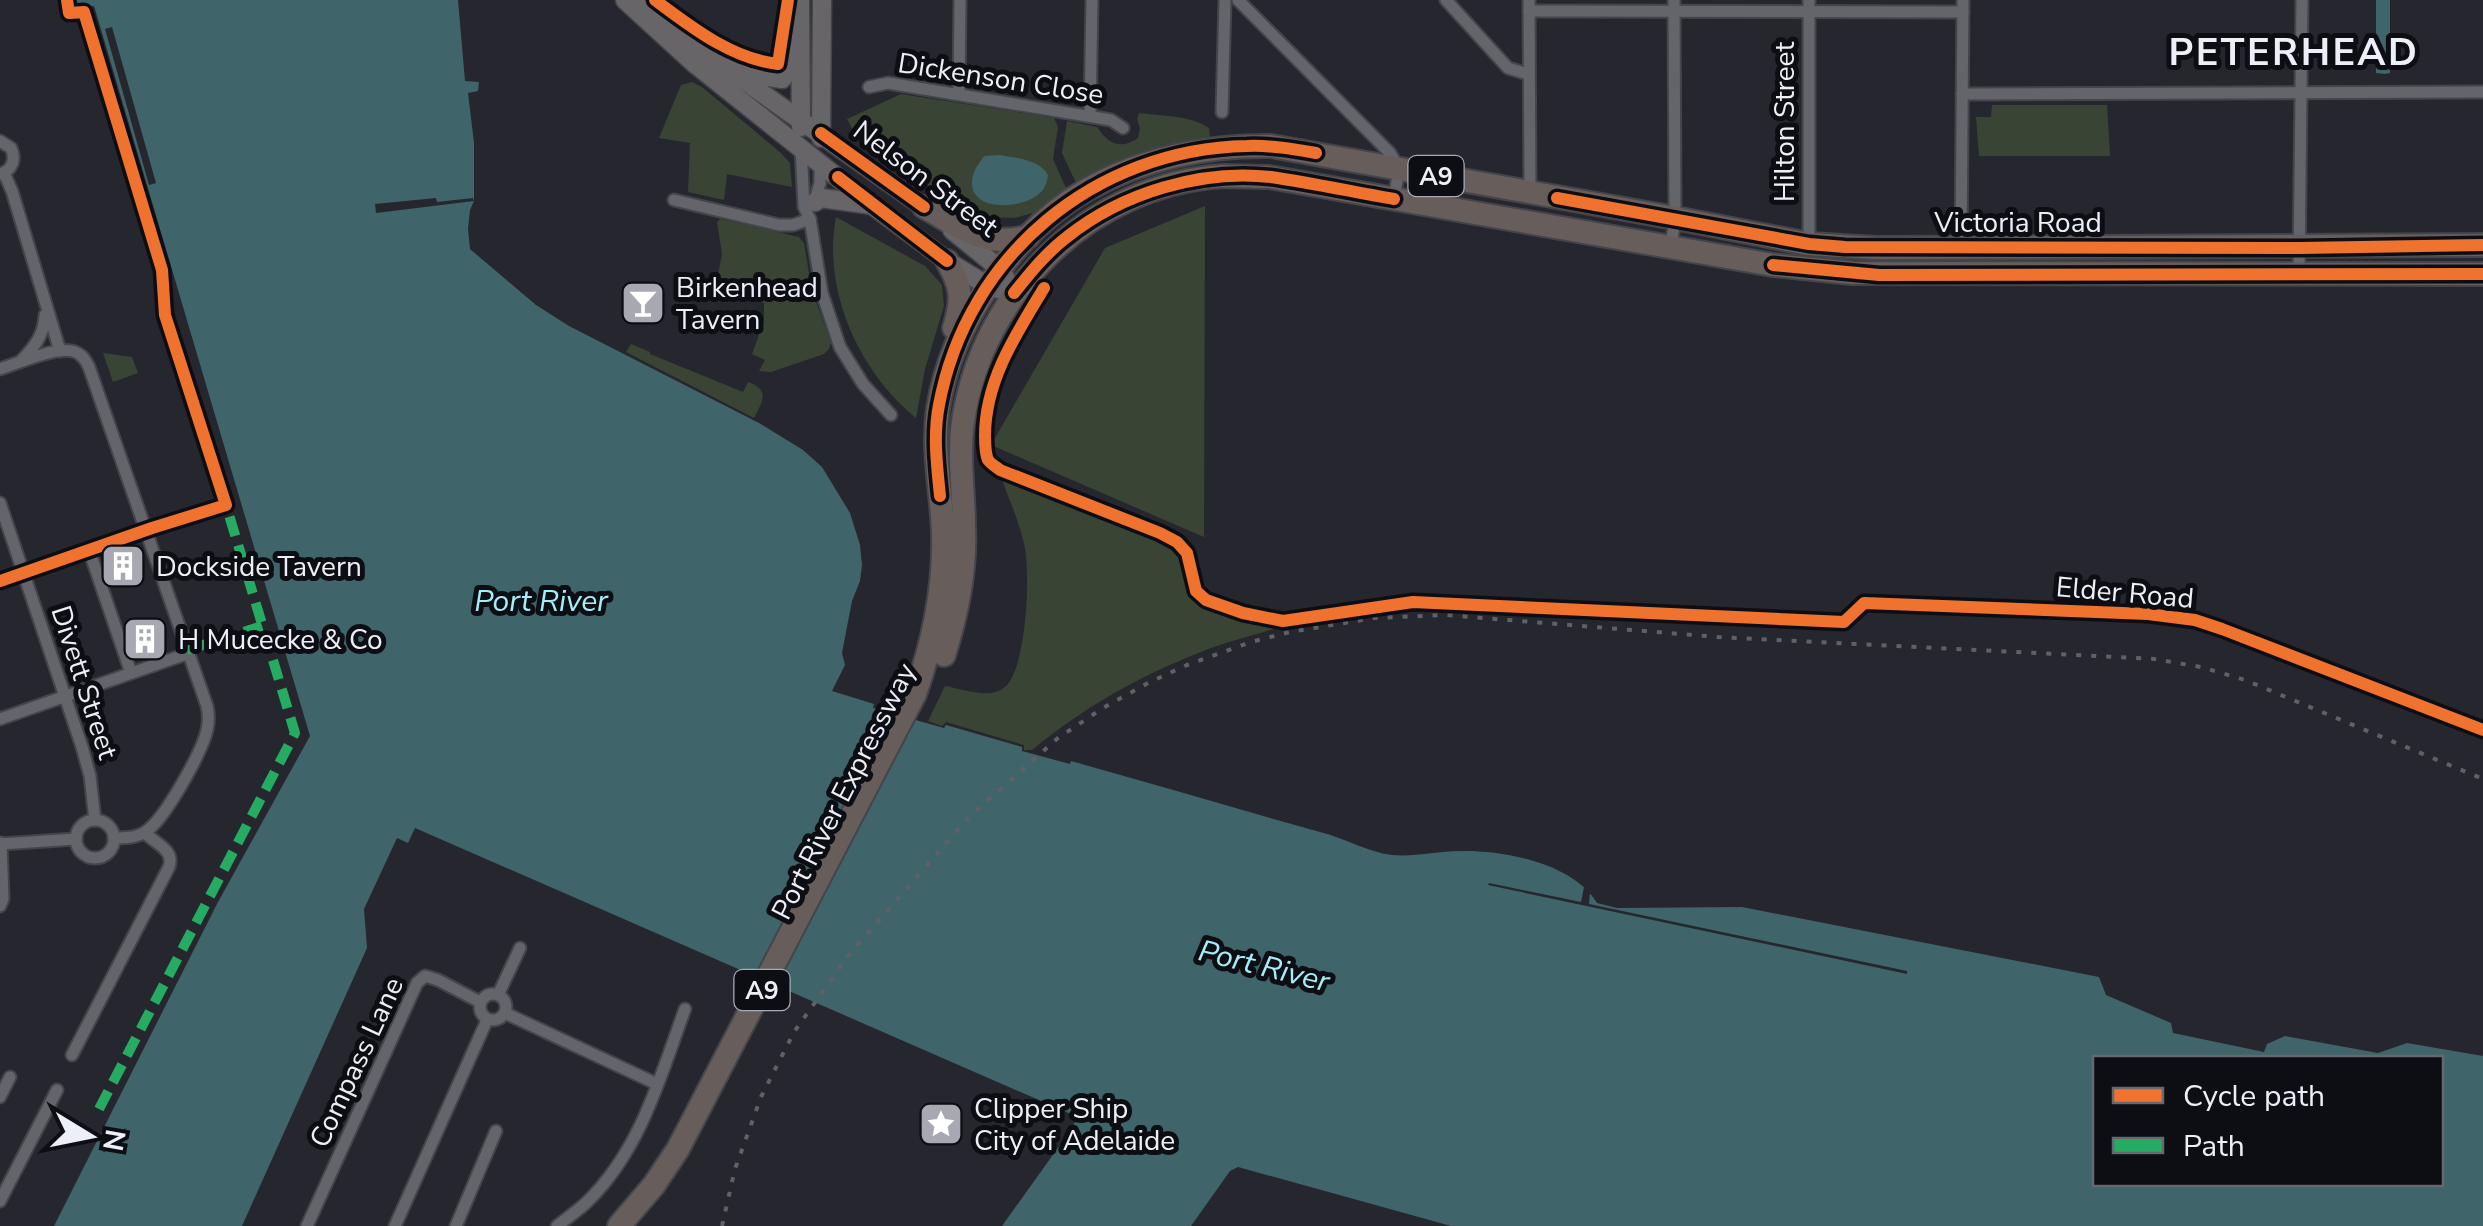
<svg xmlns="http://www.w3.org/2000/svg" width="2483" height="1226" font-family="'Nunito Sans',sans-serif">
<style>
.green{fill:#394435}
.water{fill:#3f6469;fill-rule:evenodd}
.pier{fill:#26272e}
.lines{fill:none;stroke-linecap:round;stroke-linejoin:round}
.street-casing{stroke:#44454b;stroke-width:15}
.secondary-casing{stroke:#44454b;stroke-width:21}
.highway-casing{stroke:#44454b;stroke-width:26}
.street{stroke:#63656b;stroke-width:11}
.secondary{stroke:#676567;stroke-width:18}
.highway{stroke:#675e5c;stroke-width:22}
.rail{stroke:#606166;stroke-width:4;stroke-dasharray:5 10;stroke-linecap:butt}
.quiet{stroke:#26ab63;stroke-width:10;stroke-dasharray:20 10;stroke-linecap:butt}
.cycleway-casing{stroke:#0d0e14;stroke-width:19}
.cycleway{stroke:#ef722f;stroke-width:12}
.labels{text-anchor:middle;stroke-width:10;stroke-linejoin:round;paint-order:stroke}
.shield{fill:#0d0e14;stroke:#a9abb4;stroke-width:2.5}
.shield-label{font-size:25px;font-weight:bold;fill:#eceef8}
.street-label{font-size:28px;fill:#eceef8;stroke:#0d0e14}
.poi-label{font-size:28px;fill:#eceef8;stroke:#0d0e14;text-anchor:start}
.water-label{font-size:30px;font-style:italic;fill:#a3eff9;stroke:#0d0e14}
.district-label{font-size:38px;font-weight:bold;letter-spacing:2.5px;fill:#eceef8;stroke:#0d0e14}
</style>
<rect width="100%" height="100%" fill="#26272e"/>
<g class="green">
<polygon points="692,82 702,87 781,153 790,163 792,187 727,174 724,200 688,192 690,143 659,138 681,85"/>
<polygon points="901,94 1054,118 1058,127 1053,159 1066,188 1037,212 1014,218 991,217 966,210 857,138 847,119"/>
<polygon points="1992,105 2107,105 2110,156 1979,156 1976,117 1991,117"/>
<path d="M 1139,113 C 1162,116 1189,115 1209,128 L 1210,139 L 1077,185 L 1062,153 L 1067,121 L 1097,127 C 1108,144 1121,150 1138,138 L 1140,128 L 1137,119 Z"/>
<polygon points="1205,206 1204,537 991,445 1105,248"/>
<path d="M 836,217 L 925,266 L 942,285 L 944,306 L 925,369 L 916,418 C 859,372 822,290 836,217 Z"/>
<polygon points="720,219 799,237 804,243 812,291 831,342 829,349 824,354 771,372 759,371 765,360 752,354 764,321 764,303 716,285 722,254 717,222"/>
<path d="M 631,344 L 650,352 L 650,354 L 743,392 L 748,382 C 770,390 763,401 754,418 L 626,352 Z"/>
<polygon points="103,353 132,357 138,373 113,382"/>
<path d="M 1001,477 L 1178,550 L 1185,568 L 1187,593 L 1199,604 L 1283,626 C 1256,635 1227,641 1201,652 C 1139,676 1083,708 1032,750 L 1024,750 L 1024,745 L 946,722 L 942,726 L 928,721 L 945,686 C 963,689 990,700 1005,687 C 1027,668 1031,570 1024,544 C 1019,521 1009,499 1001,477 Z"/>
</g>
<g class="water">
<path d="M 73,0 L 458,0 L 465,81 L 479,82 L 478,91 L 468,93 L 474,143 L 474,201 L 470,210 L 468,229 L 470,249 L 536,305 L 569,326 L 759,423 L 803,450 L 822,467 L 850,513 L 860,545 L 862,565 L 860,581 L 852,601 L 842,653 L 845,665 L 832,691 L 874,704 L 873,708 L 944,728 L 946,725 L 1022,747 L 1022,751 L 1070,764 L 1071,761 C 1154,784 1237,809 1320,832 C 1344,838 1368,852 1392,855 C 1416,857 1437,851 1460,851 C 1503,850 1573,863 1597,903 L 1617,908 L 1742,907 L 2099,977 L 2106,995 L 2171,1023 L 2173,1033 L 2264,1052 L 2267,1044 L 2285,1036 L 2378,1053 L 2407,1043 L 2483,1056 L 2483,1226 L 1451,1226 L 1238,1167 L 1230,1171 L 1191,1226 L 1002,1226 L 1072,1128 L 1075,1122 L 1071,1114 L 415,828 L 408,843 L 397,838 L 364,909 L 367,948 L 242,1226 L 54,1226 L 218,902 L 310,736 L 94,6 L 73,8 ZM 2096,1058 L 2440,1058 L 2440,1184 L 2096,1184 Z"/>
<polygon points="2376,0 2390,0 2390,73 2385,74 2376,73"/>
<path d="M 1000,155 C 1017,158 1040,160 1048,175 C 1047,181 1046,186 1042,191 C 1022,213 957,212 975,170 C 977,165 981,161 984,156 Z"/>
</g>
<g class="pier">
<polygon points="112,27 156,183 149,185 105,29"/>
<polygon points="436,198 437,202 473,198 474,201 376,213 375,204"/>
<polygon points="1489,883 1581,902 1584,887 1590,892 1589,904 1907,971 1907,974 1488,885"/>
</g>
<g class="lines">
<defs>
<g id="street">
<polyline points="1238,0 1390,153 1399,169 1394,199"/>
<polyline points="1446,0 1508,68 1528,74"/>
<polyline points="1529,0 1530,192"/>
<polyline points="1529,11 1963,12"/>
<polyline points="869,87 888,83 1111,120 1123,128"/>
<polyline points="959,93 960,0"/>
<polyline points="1962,94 2483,92"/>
<polyline points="1222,112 1225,0"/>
<polyline points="1090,116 1092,0"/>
<path d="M 0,141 L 11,148 C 16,159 13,170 0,174"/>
<polyline points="801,148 804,207 810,219 822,293 840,347 863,384 891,415"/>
<polyline points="4,173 12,191 60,351"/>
<polyline points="674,200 779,225 793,225 810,219"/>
<polyline points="814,203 820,183 820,163"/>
<polyline points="1809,244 1809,0"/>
<polyline points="1671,247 1675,218 1674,0"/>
<polyline points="1961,249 1963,0"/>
<polyline points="2299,274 2302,0"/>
<path d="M 22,360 C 35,346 44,335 45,315"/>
<path d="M 0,369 C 18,363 55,347 72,351 C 81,353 85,359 89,367 L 207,706 C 209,715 209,722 207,730 C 202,752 164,821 145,832 C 136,838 124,838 114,838"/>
<polyline points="0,503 82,747 90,776 95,820"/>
<polyline points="89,550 131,673"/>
<polyline points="0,581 145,531"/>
<polyline points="1864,603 2148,614 2195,620 2483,730"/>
<polyline points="0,719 189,653"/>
<circle cx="95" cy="839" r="19"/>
<polyline points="0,844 76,839"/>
<polyline points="0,906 3,899 1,843"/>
<circle cx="493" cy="1007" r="13"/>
<polyline points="498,995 520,948"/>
<polyline points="505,1013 657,1084"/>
<path d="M 72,1055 L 169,867 C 175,850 156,844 145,833"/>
<polyline points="0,1097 10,1077"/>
<polyline points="0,1201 57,1090"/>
<polyline points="307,1226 417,983 425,976 438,980 480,1002"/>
<polyline points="395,1226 487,1020"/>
<polyline points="456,1226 496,1131"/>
<path d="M 557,1226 C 567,1218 579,1210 588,1201 C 641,1149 660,1077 685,1009"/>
</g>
<g id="secondary">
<polyline points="625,0 695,64 872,205 947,261 988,286 1014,293"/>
<polyline points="646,0 705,53 932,213"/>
<polyline points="800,0 801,127"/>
<polyline points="738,67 757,75 782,79 792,66 798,50"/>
<polyline points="821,138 822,0"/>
<polyline points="815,202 821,198 872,205"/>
<polyline points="952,230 1000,269 1006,279"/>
</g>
<g id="highway">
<path d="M 924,207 C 960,227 986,249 1029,236"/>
<path d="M 947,261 C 962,287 963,299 954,328"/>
<path d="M 944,655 C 957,614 966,571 964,528 C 964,493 958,457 963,422 C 982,292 1090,184 1223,176 C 1239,176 1254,177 1269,177 L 1773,265 L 1852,273 L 2483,274"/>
<path d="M 619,1226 L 654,1185 L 678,1149 L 915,694 C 934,640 945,587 943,530 C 941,489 932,449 938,409 C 951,324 1013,232 1088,189 C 1143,158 1209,145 1271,146 L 1675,218 L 1809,244 L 1877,248 L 2483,245"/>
</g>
</defs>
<use href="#street" class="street-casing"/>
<use href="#secondary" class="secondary-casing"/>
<use href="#highway" class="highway-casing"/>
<use href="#street" class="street"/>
<use href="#secondary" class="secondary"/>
<use href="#highway" class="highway"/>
<polyline class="rail" points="722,1226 735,1169 761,1097 794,1032 848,956 969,817 1058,738 1103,708 1148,683 1187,665 1251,642 1290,632 1374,618 1446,615 1718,637 2154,659 2201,667 2245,680 2483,779"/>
<g class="quiet">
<polyline points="187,650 262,626"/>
<polyline points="99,1109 295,733 226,505"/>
</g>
<defs>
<g id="cycleway">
<path d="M 655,0 C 691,27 732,59 778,64 L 788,0"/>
<polyline points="821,133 924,207"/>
<polyline points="838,177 947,261"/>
<polyline points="1557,198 1809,244 1845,247 2300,248 2483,245"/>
<polyline points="1773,265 1879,275 2483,274"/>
<path d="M 1044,288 C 1016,334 985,381 985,436 C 985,443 985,453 988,460 C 990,463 996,467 1000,470 L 1160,533 L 1177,542 L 1187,553 L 1196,591 L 1206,600 L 1243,613 L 1283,621 L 1413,602 L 1844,622 L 1864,603 L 2148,614 L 2195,620 L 2222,629 L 2483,730"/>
<path d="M 1014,293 C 1030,273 1046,253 1067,237 C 1122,193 1201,169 1271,177 C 1312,183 1353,192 1394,199"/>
<path d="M 940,496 C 937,466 933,435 939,405 C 967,255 1095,149 1247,146 C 1270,145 1293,149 1316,153"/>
<polyline points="0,581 152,528 226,505 165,315 162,270 84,12 69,13 67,0"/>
</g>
</defs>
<use href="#cycleway" class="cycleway-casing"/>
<use href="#cycleway" class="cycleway"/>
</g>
<defs>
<symbol id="bar-square" viewBox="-11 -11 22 22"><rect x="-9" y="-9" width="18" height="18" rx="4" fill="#a7a8b1" stroke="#0d0e14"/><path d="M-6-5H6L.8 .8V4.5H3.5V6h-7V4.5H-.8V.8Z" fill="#fff"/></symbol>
<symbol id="building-square" viewBox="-11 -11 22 22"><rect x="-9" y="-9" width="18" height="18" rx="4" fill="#a7a8b1" stroke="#0d0e14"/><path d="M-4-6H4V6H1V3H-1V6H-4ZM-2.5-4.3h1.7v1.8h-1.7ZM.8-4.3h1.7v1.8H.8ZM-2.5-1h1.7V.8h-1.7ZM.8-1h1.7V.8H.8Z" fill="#fff"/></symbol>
<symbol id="sight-square" viewBox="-11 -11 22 22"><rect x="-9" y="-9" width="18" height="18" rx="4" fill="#a7a8b1" stroke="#0d0e14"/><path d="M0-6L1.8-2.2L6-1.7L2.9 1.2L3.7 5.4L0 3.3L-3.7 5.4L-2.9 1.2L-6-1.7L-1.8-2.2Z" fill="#fff"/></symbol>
</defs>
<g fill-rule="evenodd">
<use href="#bar-square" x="618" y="278" width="50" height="50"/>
<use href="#building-square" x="98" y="541" width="50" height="50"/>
<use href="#building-square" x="120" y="614" width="50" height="50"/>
<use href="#sight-square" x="916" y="1099" width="50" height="50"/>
</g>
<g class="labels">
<g class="shield">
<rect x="1408.5" y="156" width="55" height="40" rx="8"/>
<rect x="734.5" y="970" width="55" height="40" rx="8"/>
</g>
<g class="shield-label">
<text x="1436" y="185">A9</text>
<text x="762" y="999">A9</text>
</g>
<g class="street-label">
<text transform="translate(1001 78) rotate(9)" y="10">Dickenson Close</text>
<text transform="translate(1784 122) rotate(-90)" y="10">Hilton Street</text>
<text transform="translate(926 178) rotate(37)" y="10">Nelson Street</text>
<text x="2018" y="232">Victoria Road</text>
<text transform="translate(2125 592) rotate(5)" y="10">Elder Road</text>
<text transform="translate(85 682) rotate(72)" y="10">Divett Street</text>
<text transform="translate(843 791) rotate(-63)" y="10">Port River Expressway</text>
<text transform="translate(356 1062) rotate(-65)" y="10">Compass Lane</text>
</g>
<g class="poi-label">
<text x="676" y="297">Birkenhead<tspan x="676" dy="32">Tavern</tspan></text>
<text x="156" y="576">Dockside Tavern</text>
<text x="178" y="649">H Mucecke &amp; Co</text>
<text x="974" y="1118">Clipper Ship<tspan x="974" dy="32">City of Adelaide</tspan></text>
</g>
<g class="water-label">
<text x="541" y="611">Port River</text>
<text transform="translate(1264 966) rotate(14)" y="10">Port River</text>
</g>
<g class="district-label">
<text x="2294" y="65">PETERHEAD</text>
</g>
</g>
<rect x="2093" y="1056" width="350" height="130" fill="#0d0e14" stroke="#66686f" stroke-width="2.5"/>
<rect x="2113" y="1088" width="50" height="15" fill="#ef722f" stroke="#66686f" stroke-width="2.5"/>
<text x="2183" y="1106" font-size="30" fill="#eceef8">Cycle path</text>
<rect x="2113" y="1138" width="50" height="15" fill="#26ab63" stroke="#66686f" stroke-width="2.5"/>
<text x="2183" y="1156" font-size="30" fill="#eceef8">Path</text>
<g transform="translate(90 1136) rotate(100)" stroke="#0d0e14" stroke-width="8" paint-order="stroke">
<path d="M0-8L18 38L0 25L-18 38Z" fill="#eceef8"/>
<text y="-15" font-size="28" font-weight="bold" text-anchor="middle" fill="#eceef8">N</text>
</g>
</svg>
